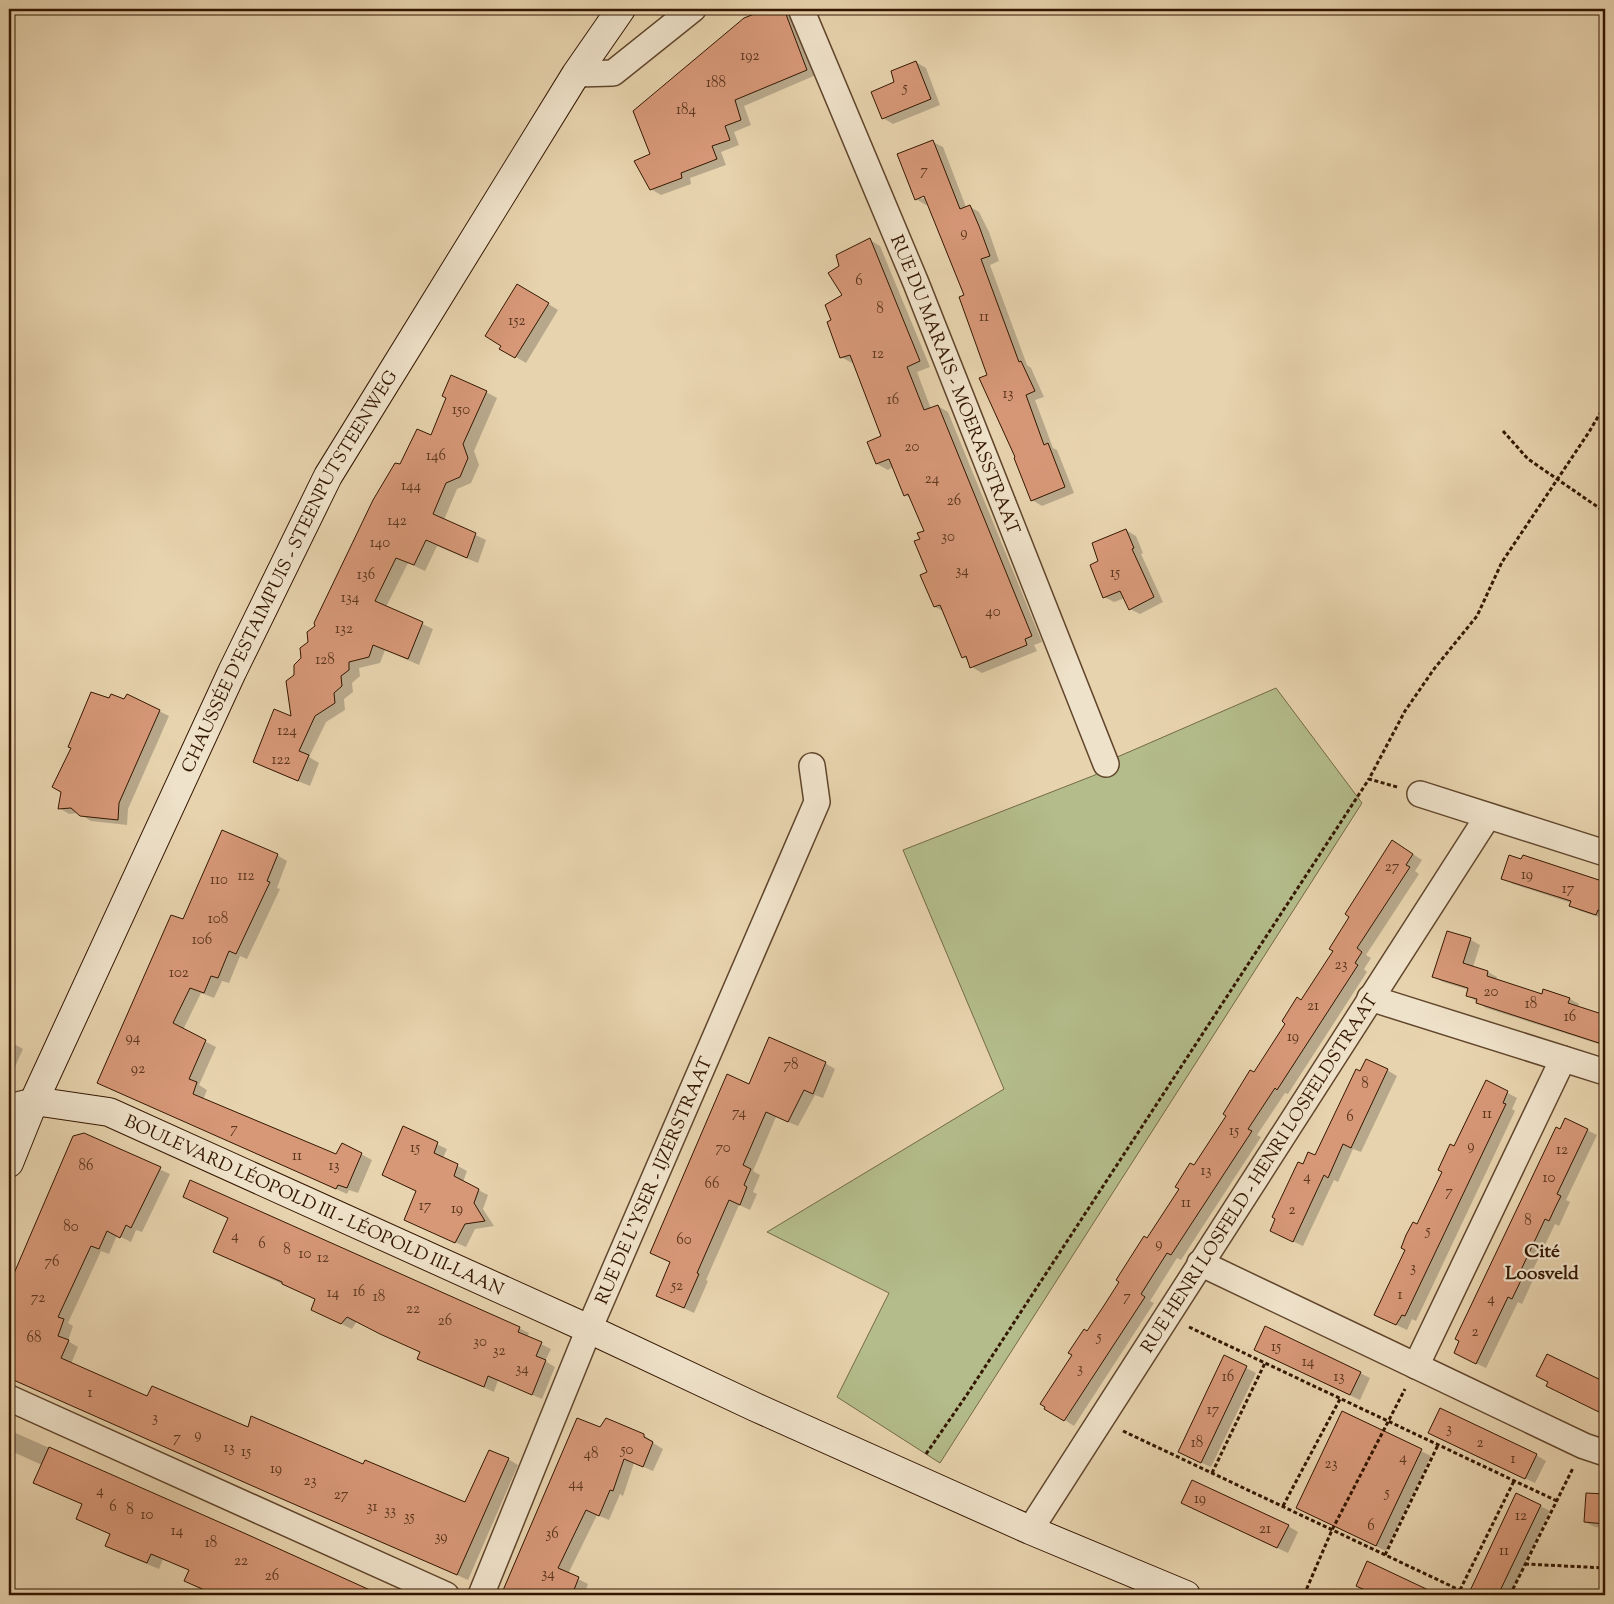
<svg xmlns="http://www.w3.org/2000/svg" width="1614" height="1604" font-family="'Sorts Mill Goudy',serif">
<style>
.green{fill:#b4bc8b;stroke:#746a46}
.shadow{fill:#0003;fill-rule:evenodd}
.building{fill:#d79878;stroke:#341700}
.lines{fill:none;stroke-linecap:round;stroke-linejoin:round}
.minor-casing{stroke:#61462c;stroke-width:28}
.secondary-casing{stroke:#341700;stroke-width:30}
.path{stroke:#341700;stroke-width:3;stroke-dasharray:4 2.5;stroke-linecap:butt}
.minor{stroke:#efe2ca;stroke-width:25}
.secondary{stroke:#efe2ca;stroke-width:28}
.labels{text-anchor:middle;stroke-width:4.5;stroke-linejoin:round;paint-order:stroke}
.number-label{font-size:15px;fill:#5d371e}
.street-label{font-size:18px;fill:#341700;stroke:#efe2ca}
.neighbourhood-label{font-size:19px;font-weight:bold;fill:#341700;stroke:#efe2ca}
</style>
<rect width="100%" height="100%" fill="#e7d3ae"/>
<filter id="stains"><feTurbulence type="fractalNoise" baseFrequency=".004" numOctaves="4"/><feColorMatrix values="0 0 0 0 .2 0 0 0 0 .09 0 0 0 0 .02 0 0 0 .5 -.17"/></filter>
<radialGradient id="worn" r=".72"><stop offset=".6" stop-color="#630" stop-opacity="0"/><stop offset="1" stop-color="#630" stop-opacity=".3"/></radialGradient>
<polygon class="green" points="1276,688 1362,803 940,1463 837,1397 889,1293 767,1232 1004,1089 903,850 1095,775 1115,758"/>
<g class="shadow">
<polygon points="770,9 790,9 816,75 744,106 751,125 734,132 739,145 721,152 726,165 690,178 691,184 661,195 651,189 652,155 744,20"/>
<polygon points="916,62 926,68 940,105 893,124 883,118 896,83"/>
<path d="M 933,142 L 943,147 L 966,207 L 969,206 L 979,212 L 989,232 L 999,261 L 990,265 L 1027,365 L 1031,368 L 1044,397 L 1035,400 L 1053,448 L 1057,450 L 1074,493 L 1042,506 L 1032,500 L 988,376 L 966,296 L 928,204 L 926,205 L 916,199 ZM 930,195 L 921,199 L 921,196 Z"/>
<polygon points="870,240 880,246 930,367 917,372 931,409 938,406 948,412 1042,642 1034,645 1037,651 982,673 972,667 969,661 963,657 945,612 935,607 921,539 925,532 912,499 905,495 893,467 888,470 877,464 869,443 883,437 854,362 852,363 841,357 832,321 844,295 840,267"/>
<polygon points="518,285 558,310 526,363 501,348"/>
<polygon points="486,392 497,398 474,451 479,465 471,483 457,489 444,520 486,540 478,563 437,546 425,571 408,563 386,607 433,629 419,665 385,650 380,663 359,668 360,676 352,683 353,692 344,699 345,710 326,722 309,757 319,763 310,786 266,768 255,762 293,718 295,676 317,626 401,465"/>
<polygon points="1126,530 1136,536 1143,553 1141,554 1163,602 1140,614 1130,609 1125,598 1114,602 1104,597"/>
<polygon points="109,700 159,711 169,716 128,809 127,825 91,821 78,813 69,814 59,808 72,748"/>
<polygon points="1402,847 1422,860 1415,871 1419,874 1366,955 1371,958 1364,969 1367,972 1288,1094 1285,1093 1257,1135 1261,1137 1181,1260 1177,1258 1150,1301 1154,1303 1074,1426 1046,1408 1088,1333"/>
<polygon points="277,855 287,861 277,888 280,889 247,959 240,956 229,983 222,981 214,998 201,993 183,1030 216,1047 199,1085 207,1090 203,1100 337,1155 361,1154 372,1160 358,1193 349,1190 347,1194 98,1082 184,921"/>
<polygon points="1523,856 1605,883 1605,919 1580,911 1571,905 1571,903 1513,884 1503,878 1522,861"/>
<polygon points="1448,932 1471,940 1480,945 1473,967 1488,972 1497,977 1496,980 1543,996 1570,999 1579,1004 1578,1007 1605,1016 1605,1046 1486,1008 1467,995 1469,990 1443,982 1434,977"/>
<polygon points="9,1043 14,1044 23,1049 9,1080"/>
<polygon points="825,1063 835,1069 823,1098 815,1095 798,1126 776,1117 753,1171 760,1175 753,1192 757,1194 750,1210 739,1205 706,1280 708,1281 694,1313 657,1296 672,1263 651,1253 750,1086"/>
<polygon points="1387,1070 1397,1076 1361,1152 1353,1149 1338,1182 1334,1180 1303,1246 1281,1236 1303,1166 1315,1157 1361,1072"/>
<polygon points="1487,1082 1517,1098 1512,1109 1515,1111 1416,1321 1412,1319 1407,1330 1386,1320 1418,1226"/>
<polygon points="403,1128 447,1149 443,1158 467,1171 463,1182 488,1195 483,1209 494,1226 475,1229 466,1247 415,1225 417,1191"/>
<polygon points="1587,1130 1597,1135 1566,1200 1570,1202 1559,1226 1555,1224 1529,1278 1533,1280 1522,1304 1518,1302 1486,1368 1465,1358 1561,1131"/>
<polygon points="84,1135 170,1174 142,1232 136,1230 131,1242 117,1235 109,1254 101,1251 68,1323 73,1326 68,1341 78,1347 71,1364 148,1398 364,1465 466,1504 508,1459 518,1465 468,1580 9,1377 9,1288 74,1137"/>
<polygon points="214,1252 519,1328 529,1333 527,1337 551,1349 545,1361 555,1367 542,1399 498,1380 494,1392 428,1364 419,1359 421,1353 357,1321 352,1329 322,1315 312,1310 316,1300"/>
<polygon points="1265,1355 1360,1373 1370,1378 1360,1400"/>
<polygon points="1225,1357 1256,1373 1211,1467 1189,1457"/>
<polygon points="1343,1413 1431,1456 1386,1551 1307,1513"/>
<polygon points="577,1420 600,1428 643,1435 653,1441 653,1443 663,1449 653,1471 634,1463 623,1496 620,1494 609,1520 597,1515 568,1574 588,1584 584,1595 501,1595"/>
<polygon points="9,1430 379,1595 215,1595 196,1587 185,1581 190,1571 163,1559 159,1569 118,1552 106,1545 111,1535 78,1519 83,1505 34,1482 42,1465 9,1450"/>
<polygon points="1440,1438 1536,1455 1546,1461 1535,1483"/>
<polygon points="1587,1495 1605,1496 1605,1528 1595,1527 1585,1522"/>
<polygon points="1540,1506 1550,1511 1510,1595 1481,1595 1472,1590"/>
<polygon points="1193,1508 1288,1526 1298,1532 1288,1553"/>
<polygon points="1368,1563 1436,1595 1376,1595 1367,1591"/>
</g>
<g class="building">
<polygon points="767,9 784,9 807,70 735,100 741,120 725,126 730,140 712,146 717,159 681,173 682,178 650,190 634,161 650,154 633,111 744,18"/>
<polygon points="916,61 931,99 882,119 871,92 894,82 891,71"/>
<polygon points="933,140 960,209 970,205 979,226 990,256 981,259 1019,362 1021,361 1035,391 1026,395 1044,445 1048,443 1065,487 1031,501 1014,458 1015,457 979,378 987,375 959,297 964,295 924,196 915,200 897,154"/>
<polygon points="870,238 920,361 907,367 924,410 938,405 1032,636 1025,639 1027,645 970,668 966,656 962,658 940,605 934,607 920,575 927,572 914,541 920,539 917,533 924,531 908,494 904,496 889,459 876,464 867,442 881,436 850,355 840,358 827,322 831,320 825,305 842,295 828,273 839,266 836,255"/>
<polygon points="517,284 549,303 515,358 499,349 501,346 485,336"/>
<polygon points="451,375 487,391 463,444 468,458 460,477 446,483 433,514 476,533 467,558 426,540 414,565 396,558 375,601 423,622 408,659 373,645 369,657 349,662 349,670 341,676 342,686 334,693 335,703 315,716 299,751 309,755 298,781 253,762 274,709 291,716 286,681 294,675 294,665 301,658 300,648 308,642 307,632 315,626 314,623 373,500 395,463 400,464 417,429 431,435 446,398 442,396"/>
<polygon points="1126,529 1134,548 1132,549 1154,597 1129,610 1120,591 1103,598 1090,565 1098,561 1092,543"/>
<polygon points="91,692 109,698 111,694 124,699 127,694 160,710 119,803 118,820 80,816 71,808 58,809 61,792 52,787 71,748 68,747"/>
<polygon points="222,830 278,854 267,881 270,882 236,954 229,951 218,978 211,976 204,993 190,988 173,1023 206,1040 189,1079 197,1082 193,1094 336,1154 342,1143 362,1153 347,1188 338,1185 336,1189 97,1083 171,915 183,919"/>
<polygon points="1392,840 1413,854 1406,865 1410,867 1357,948 1362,952 1355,963 1358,965 1277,1090 1275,1088 1248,1129 1252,1131 1171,1255 1167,1253 1141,1294 1145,1297 1064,1421 1044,1409 1045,1407 1040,1404 1072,1355 1068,1353 1084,1329 1087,1331 1103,1307 1119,1282 1116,1280 1144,1236 1147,1238 1179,1189 1175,1187 1190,1163 1194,1165 1226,1116 1223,1114 1250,1070 1254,1072 1285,1024 1282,1021 1297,997 1301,1000 1333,951 1329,949 1349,917 1345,914"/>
<polygon points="1509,855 1521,859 1523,855 1605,882 1605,913 1598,910 1596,915 1569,906 1571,901 1501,879"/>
<polygon points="1447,931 1471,938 1463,963 1488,971 1487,976 1542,994 1543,989 1570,998 1568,1003 1605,1015 1605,1045 1476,1003 1477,999 1466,996 1468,988 1432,977"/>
<polygon points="769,1037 826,1062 813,1094 804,1090 788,1122 766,1112 743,1165 751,1169 744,1185 747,1187 740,1205 729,1200 697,1273 699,1274 684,1308 656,1296 670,1262 650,1253 727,1074 749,1084"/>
<polygon points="1366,1059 1388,1069 1351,1148 1343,1144 1328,1178 1324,1175 1293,1242 1270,1231 1275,1219 1272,1217 1298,1162 1303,1164 1308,1152 1315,1155 1356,1069 1360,1071"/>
<polygon points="1486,1080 1508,1091 1503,1103 1506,1104 1405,1316 1402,1315 1396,1325 1374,1315 1405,1250 1401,1248 1406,1235 1413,1222 1417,1224 1442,1172 1438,1170 1450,1144 1454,1146"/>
<polygon points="1565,1118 1588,1129 1557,1194 1561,1196 1555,1208 1549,1221 1545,1219 1520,1272 1524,1274 1512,1299 1508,1297 1476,1364 1454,1353 1459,1341 1455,1339 1556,1127 1560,1129"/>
<polygon points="403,1126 438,1142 434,1153 458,1164 454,1176 479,1189 474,1203 485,1221 465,1224 455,1243 404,1220 416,1191 382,1175"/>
<polygon points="84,1133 161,1167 131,1228 126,1225 120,1238 107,1231 99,1249 91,1246 58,1317 64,1319 58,1336 69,1340 61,1358 147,1396 152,1386 248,1427 251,1416 363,1464 365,1460 465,1502 489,1450 509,1458 457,1575 273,1495 9,1378 9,1285 73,1136"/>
<polygon points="190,1180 520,1327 518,1332 542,1342 536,1356 546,1360 532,1395 488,1376 484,1387 417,1359 420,1352 380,1334 347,1317 341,1324 311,1310 315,1299 282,1284 282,1282 213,1252 228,1218 183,1197"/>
<polygon points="1265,1326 1361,1372 1350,1395 1254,1350"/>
<polygon points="1547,1354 1605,1382 1605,1415 1546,1386 1548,1382 1536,1376"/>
<polygon points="1224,1355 1247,1366 1201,1463 1178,1452"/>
<polygon points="1440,1408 1537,1454 1525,1479 1428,1433"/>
<polygon points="1342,1411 1422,1449 1376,1546 1296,1508"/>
<polygon points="577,1418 600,1427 606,1418 644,1434 644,1437 653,1442 643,1467 624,1459 613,1491 610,1490 599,1516 586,1510 558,1568 579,1577 572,1595 501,1595"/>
<polygon points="49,1447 244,1533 381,1595 216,1595 184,1581 189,1570 151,1554 147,1563 105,1546 110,1534 76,1519 82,1504 33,1483"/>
<polygon points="1192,1480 1289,1525 1277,1548 1181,1503"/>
<polygon points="1516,1493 1541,1505 1498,1595 1468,1595"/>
<polygon points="1586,1493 1605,1494 1605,1524 1584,1522"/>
<polygon points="1367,1561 1439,1595 1376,1595 1356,1586"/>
</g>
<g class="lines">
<defs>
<g id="minor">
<path id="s1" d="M 801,9 L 916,283 L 1106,764"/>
<polyline points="576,74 613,73 693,9"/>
<polyline points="1420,794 1605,853"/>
<polyline points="1370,998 1605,1072"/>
<polyline points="9,1107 34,1101"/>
<polyline points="1200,1263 1584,1446 1605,1453"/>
<polyline points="1416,1366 1563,1059"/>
<polyline points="9,1398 446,1595"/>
<path id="s2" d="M 1030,1530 L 1488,816"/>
<path id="s3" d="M 481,1595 L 589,1329 L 817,802 L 812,766"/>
</g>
<g id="secondary">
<path id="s4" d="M 34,1101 L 109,1112 L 589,1329 L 755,1407 L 1030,1530 L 1186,1595"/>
<path id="s5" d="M 9,1163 L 34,1101 L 232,672 L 328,476 L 576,74 L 621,9"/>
</g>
</defs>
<use href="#minor" class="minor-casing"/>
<use href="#secondary" class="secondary-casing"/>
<g class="path">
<polyline points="1503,431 1528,459 1605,512"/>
<polyline points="1397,787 1369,779 1405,711 1434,669 1477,616 1502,562 1589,432 1605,405"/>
<polyline points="1189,1327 1557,1501"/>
<polyline points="1123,1431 1470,1595"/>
<polyline points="926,1454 966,1396 1369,779"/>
<polyline points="1212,1473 1265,1363"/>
<polyline points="1283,1506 1340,1399"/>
<polyline points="1385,1555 1438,1445"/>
<polyline points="1525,1564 1605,1568"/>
<polyline points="1460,1590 1514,1481"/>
<polyline points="1304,1595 1332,1530 1405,1389"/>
<polyline points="1510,1595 1573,1468"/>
</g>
<use href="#minor" class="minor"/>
<use href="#secondary" class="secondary"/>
</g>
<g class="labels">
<g class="number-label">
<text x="750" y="60">192</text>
<text x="716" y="87">188</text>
<text x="905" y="92">5</text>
<text x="686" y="114">184</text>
<text x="924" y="175">7</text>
<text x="964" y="237">9</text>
<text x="859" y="285">6</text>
<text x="880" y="313">8</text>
<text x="984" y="321">11</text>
<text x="517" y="325">152</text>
<text x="878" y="358">12</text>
<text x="1008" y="398">13</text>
<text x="893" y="404">16</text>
<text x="461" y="414">150</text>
<text x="912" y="451">20</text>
<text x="436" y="460">146</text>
<text x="932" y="483">24</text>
<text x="411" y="490">144</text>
<text x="954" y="505">26</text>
<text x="397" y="525">142</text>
<text x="948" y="541">30</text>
<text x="380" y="547">140</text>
<text x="962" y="575">34</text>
<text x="1115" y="577">15</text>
<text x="366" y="579">136</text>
<text x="350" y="602">134</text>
<text x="993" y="616">40</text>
<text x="344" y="633">132</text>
<text x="325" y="664">128</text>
<text x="287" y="735">124</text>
<text x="281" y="764">122</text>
<text x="1392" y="871">27</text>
<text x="1527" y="879">19</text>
<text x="246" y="880">112</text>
<text x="219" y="884">110</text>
<text x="1568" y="893">17</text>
<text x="218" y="923">108</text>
<text x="202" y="944">106</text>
<text x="1341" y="969">23</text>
<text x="179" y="977">102</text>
<text x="1491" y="996">20</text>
<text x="1531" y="1008">18</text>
<text x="1313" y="1010">21</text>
<text x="1570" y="1021">16</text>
<text x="1293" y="1041">19</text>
<text x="133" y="1042">94</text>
<text x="791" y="1069">78</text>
<text x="138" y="1073">92</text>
<text x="1365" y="1088">8</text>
<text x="739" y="1117">74</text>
<text x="1487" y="1118">11</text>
<text x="1350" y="1121">6</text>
<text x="234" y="1133">7</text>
<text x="1234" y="1135">15</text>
<text x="1471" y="1150">9</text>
<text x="415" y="1152">15</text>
<text x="723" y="1152">70</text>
<text x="1562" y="1154">12</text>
<text x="297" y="1160">11</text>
<text x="86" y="1170">86</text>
<text x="334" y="1170">13</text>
<text x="1206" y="1175">13</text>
<text x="1307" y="1181">4</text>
<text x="1549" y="1182">10</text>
<text x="712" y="1188">66</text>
<text x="1449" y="1196">7</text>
<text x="1186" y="1207">11</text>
<text x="425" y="1210">17</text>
<text x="457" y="1213">19</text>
<text x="1292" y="1214">2</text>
<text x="1528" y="1225">8</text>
<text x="71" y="1231">80</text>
<text x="1428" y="1235">5</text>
<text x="235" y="1240">4</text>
<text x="684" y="1244">60</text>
<text x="262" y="1248">6</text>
<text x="1159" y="1248">9</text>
<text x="287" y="1254">8</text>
<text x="305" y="1258">10</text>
<text x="323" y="1262">12</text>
<text x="52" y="1266">76</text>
<text x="1413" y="1272">3</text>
<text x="677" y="1290">52</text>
<text x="359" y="1296">16</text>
<text x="333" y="1297">14</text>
<text x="1400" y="1299">1</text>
<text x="379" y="1301">18</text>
<text x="1127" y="1301">7</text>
<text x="38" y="1302">72</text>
<text x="1491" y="1303">4</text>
<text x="413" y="1313">22</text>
<text x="445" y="1325">26</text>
<text x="1475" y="1336">2</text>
<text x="1099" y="1341">5</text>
<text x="34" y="1342">68</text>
<text x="480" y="1346">30</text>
<text x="1276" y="1351">15</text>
<text x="499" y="1355">32</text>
<text x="1308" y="1366">14</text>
<text x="522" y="1373">34</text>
<text x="1080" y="1373">3</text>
<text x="1228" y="1381">16</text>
<text x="1339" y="1381">13</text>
<text x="90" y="1397">1</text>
<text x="1213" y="1414">17</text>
<text x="155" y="1422">3</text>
<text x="1449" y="1433">3</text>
<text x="198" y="1439">9</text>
<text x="177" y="1442">7</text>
<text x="1197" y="1447">18</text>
<text x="1480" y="1447">2</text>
<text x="229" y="1452">13</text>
<text x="627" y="1454">50</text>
<text x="246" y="1456">15</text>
<text x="591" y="1458">48</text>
<text x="1403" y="1462">4</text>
<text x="1513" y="1463">1</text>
<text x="1331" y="1468">23</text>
<text x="276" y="1473">19</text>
<text x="310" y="1485">23</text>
<text x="576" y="1488">44</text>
<text x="100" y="1495">4</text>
<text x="1387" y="1497">5</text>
<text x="341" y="1499">27</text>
<text x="1200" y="1503">19</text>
<text x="113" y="1511">6</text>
<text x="372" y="1511">31</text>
<text x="130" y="1514">8</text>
<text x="390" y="1515">33</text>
<text x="147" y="1519">10</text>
<text x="1521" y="1520">12</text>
<text x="409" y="1521">35</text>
<text x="1371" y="1530">6</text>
<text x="1265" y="1533">21</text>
<text x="177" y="1535">14</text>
<text x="552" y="1538">36</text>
<text x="441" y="1541">39</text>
<text x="211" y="1547">18</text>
<text x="1504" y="1555">11</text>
<text x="241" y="1565">22</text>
<text x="548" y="1578">34</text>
<text x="272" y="1580">26</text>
</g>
<g class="street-label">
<text dy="6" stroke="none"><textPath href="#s1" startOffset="406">RUE DU MARAIS - MOERASSTRAAT</textPath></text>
<text dy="6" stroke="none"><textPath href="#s5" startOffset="655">CHAUSSÉE D'ESTAIMPUIS - STEENPUTSTEENWEG</textPath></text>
<text dy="6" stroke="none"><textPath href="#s2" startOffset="424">RUE HENRI LOSFELD - HENRI LOSFELDSTRAAT</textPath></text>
<text dy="6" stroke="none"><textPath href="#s3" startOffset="449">RUE DE L'YSER - IJZERSTRAAT</textPath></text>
<text dy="6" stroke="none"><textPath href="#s4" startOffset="301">BOULEVARD LÉOPOLD III - LÉOPOLD III-LAAN</textPath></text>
</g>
<g class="neighbourhood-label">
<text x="1542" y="1257">Cité<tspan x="1542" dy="22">Loosveld</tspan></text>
</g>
</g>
<rect width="1614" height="1604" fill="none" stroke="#e7d3ae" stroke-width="30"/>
<rect x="10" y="10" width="1594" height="1584" fill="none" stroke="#341700" stroke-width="2.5"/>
<rect x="15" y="15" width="1584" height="1574" fill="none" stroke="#341700"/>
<rect width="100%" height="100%" filter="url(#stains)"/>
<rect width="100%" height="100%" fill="url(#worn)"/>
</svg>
